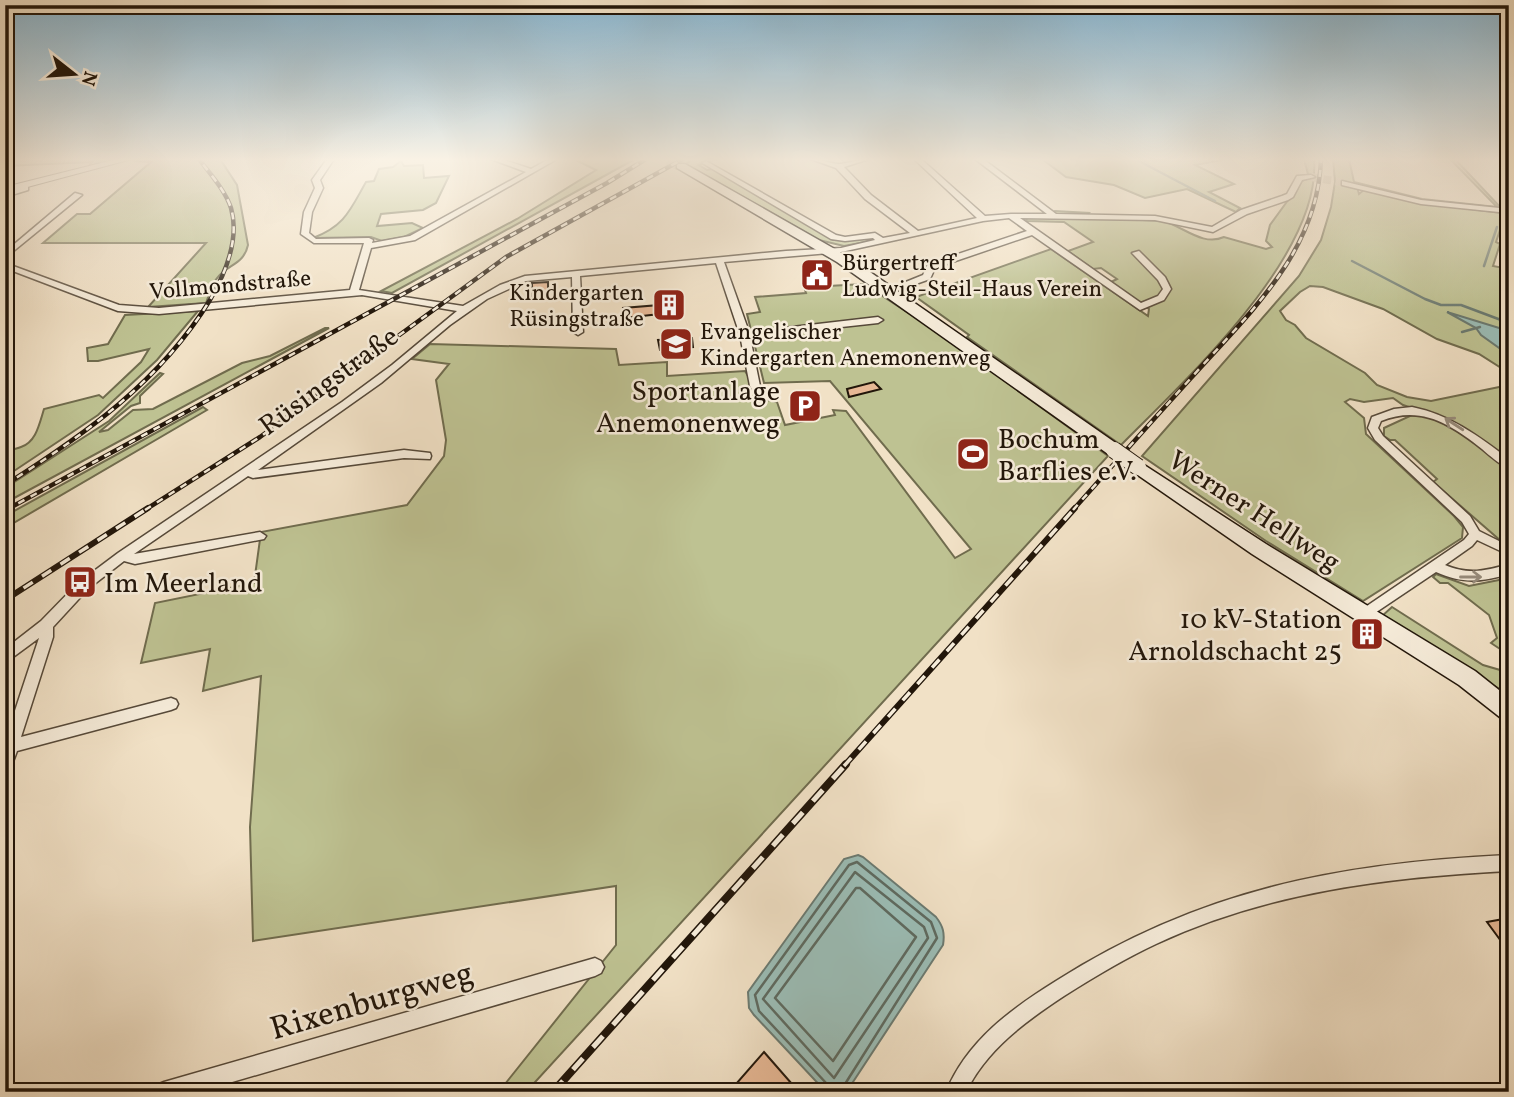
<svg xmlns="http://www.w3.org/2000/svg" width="1514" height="1097" font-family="Vollkorn,serif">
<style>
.green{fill:#bec292;stroke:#706c4e;stroke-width:2}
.water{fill:#9bbdb6;stroke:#6b7a71;stroke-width:2}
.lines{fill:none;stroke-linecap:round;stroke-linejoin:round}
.shore{stroke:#5e6a60;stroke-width:2.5}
.stream{stroke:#6b7a71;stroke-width:2.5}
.building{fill:#e7b895;stroke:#22160a;stroke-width:2}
.minor-tunnel{stroke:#c8b8a0;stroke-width:8;stroke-dasharray:8 4.5;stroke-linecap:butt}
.secondary-tunnel{stroke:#c8b8a0;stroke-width:12;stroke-dasharray:12 6;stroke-linecap:butt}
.minor-casing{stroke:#564939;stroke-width:3}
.tertiary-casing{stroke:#564939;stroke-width:2}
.secondary-casing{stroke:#22160a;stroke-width:3}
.minor{fill:#f6ecda;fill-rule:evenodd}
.tertiary{fill:#f6ecda;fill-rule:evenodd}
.secondary{fill:#f6ecda;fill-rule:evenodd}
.rail-far2-casing{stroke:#22160a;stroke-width:4.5}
.rail-far1-casing{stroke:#22160a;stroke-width:6}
.rail-casing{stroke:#22160a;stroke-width:8}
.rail-far2{stroke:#f6ecda;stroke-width:2.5;stroke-dasharray:7;stroke-linecap:butt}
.rail-far1{stroke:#f6ecda;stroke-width:3.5;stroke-dasharray:11;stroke-linecap:butt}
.rail{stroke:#f6ecda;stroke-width:5;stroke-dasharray:15;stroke-linecap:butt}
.secondary-bridge-casing{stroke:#22160a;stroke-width:18;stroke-linecap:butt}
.secondary-bridge{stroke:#f6ecda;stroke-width:16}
.oneway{stroke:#978c7c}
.labels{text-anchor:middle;stroke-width:5;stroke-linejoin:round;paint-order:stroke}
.far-poi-label{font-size:23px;fill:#22160a;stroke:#f6ecda;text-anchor:start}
.far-street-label{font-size:23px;fill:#22160a;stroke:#f6ecda}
.street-label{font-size:28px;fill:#22160a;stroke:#f6ecda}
.poi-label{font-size:28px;fill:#22160a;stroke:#f6ecda;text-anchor:end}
.near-street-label{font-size:33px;fill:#22160a;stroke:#f6ecda}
</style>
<rect width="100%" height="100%" fill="#f1e1c6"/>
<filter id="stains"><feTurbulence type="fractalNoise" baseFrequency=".00286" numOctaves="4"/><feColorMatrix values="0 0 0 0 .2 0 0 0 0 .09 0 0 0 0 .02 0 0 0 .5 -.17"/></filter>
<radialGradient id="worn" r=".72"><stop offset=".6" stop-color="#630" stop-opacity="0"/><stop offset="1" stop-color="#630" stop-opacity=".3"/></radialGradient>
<g class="green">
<polygon points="5,159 117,159 89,166 92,162 5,166"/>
<path d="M 142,159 L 220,159 L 237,185 L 248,245 C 244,264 229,264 218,277 C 212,283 209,295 206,303 L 148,307 L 206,243 L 43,243 L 77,214 L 90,214 L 151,162 L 134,161 Z"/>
<polygon points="574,159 635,159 392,293 381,291 517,219 596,170"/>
<polygon points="693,159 716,159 699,165 707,170 712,169 721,173 833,240 872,237 876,240 844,246 819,240 686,164"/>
<polygon points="1042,159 1227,159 1195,165 1234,184 1209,192 1240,208 1236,212 1187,189 1145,198 1114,185 1066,177"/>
<path d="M 1304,159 L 1314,159 C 1322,255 1185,380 1121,445 L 967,337 L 969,335 L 916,297 L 1051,249 L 1148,316 L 1149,309 L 1111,282 L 1117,279 L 1101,268 L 1093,269 L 1068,251 L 1093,242 L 1064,222 L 1027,221 L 1026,218 L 1052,217 L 1055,211 L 1089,213 L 1086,217 L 1162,221 C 1182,225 1202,247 1224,237 L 1266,249 L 1272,247 L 1266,241 L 1270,225 L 1302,181 L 1309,178 Z"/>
<polygon points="1333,159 1349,159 1354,182 1422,199 1497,207 1450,159 1455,159 1502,209 1432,202 1345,183 1357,187 1359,194 1365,189 1428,204 1502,213 1505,215 1496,242 1500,244 1493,266 1509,269 1509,373 1479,354 1437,339 1383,309 1323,287 1310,286 1300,292 1280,311 1286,320 1295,325 1306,338 1365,373 1377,385 1407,397 1431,401 1509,385 1509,548 1433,482 1437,479 1395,440 1390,440 1384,436 1384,428 1421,411 1403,405 1393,398 1364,402 1350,399 1345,402 1364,418 1366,434 1454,516 1463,527 1462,538 1363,601 1266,541 1142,456 1299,276 1321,240 1331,207 1335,182"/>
<path d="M 401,161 L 404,166 L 423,165 L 424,178 L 449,176 L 436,203 L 423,210 L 381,214 L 377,226 L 412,223 L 423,228 L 404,237 L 382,241 L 371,237 L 313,238 C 345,226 350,210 366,182 L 374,181 L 379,169 L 393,167 Z"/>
<polygon points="864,284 942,335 1108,456 526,1092 495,1092 501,1089 616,945 616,886 253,941 250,827 261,676 203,691 210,649 141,663 155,603 254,583 261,532 407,505 444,456 446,440 436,380 449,364 412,359 430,344 616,349 619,365 667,362 667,376 745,371 762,399 777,402 785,425 835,415 833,410 846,411 955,558 971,549 830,381 764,383 747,314 760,312 755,297 806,293 805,290 810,287"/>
<path d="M 198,311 L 157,360 L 98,415 L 5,477 L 5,454 C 11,448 14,450 21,447 C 36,442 39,425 44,409 L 99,395 L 103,398 L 141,362 L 149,349 L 98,361 L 88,361 L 87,348 L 108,344 L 125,315 Z"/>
<polygon points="325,328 329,328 5,503 5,488 109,421 160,373 163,374 140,396 140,403 131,406 99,432 108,430 133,410 153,409 242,363 270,356"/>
<polygon points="203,407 207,410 5,528 5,516"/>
<polygon points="1436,574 1469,586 1509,578 1509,655 1491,643 1497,638 1489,615 1448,583 1440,583 1433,577"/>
<polygon points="1392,607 1483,665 1500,670 1509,677 1509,695 1382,616"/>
</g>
<g class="water">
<polygon points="1447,312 1509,331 1509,355 1481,335 1476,328"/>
<path d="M 858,855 L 863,857 L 936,917 C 943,926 945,933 943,945 L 849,1088 L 843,1092 L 826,1092 L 754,1015 L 749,1008 L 748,992 L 844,859 Z"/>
</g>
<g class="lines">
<g class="shore">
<polygon points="855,872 924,927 928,938 834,1078 763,999"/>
<polygon points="856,888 860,888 916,937 833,1061 775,998"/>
<polyline points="829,1092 827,1084 759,1011 755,995 849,865 857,862 931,922 937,938 840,1092"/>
</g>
<g class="stream">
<polyline points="1135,159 1215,201"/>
<polyline points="1352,261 1425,299 1441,305 1461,305 1509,323"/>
<polyline points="1484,266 1497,227"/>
<polyline points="1462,332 1480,327"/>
</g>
</g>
<g class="building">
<polygon points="548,282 548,296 532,298 532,283"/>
<polygon points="675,293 678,312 624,318 623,308 659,305 657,294"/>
<polygon points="692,338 693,347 660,350 658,340"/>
<polygon points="874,382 881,389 849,397 847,389"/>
<polygon points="1509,918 1509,952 1487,922"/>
<polygon points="764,1052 799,1092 729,1092"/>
</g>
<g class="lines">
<polyline class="minor-tunnel" points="1311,177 1345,183"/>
<polyline class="secondary-tunnel" points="669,159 681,166"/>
<defs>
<g id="minor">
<path d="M 327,159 L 334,159 L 320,180 L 323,188 L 312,212 L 309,233 L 316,239 L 369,238 L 373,240 L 372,243 L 410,236 L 526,172 L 491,159 L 501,159 L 531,169 L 549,159 L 557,159 L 415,240 L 371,248 L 359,290 L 463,306 L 500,285 L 525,276 L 786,251 L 841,248 L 875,240 L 873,238 L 845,241 L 831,239 L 704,164 L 702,163 L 706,161 L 836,235 L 845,237 L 875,233 L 883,238 L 910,233 L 865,199 L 836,168 L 811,159 C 821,159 831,164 840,164 C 850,163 859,159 869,159 L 844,167 L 871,195 L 918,231 L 977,218 L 914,159 L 921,159 L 985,216 L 1011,214 L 1047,214 L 975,159 L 983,159 L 1056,214 L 1155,216 L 1212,227 L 1241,210 L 1282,196 L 1287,194 L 1297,176 L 1311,175 L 1315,177 L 1302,180 L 1293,197 L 1288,200 L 1247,214 L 1213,232 L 1155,220 L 1020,218 L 1141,303 L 1158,296 L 1163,289 L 1158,280 L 1132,253 L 1139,251 L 1165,277 L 1171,289 L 1164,300 L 1140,310 L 1032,235 L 935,268 L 930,279 L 893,292 L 886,290 L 923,275 L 928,264 L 1027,231 L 1009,218 L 983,221 L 841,252 L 724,262 L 749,332 L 878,317 L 883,320 L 878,323 L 750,337 L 760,386 L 767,397 L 762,400 L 758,399 L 750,386 L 740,335 L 716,263 L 580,276 L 583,332 L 578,335 L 573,332 L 572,277 L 526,281 L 487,299 L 450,325 L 381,383 L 258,470 L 404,450 L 430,453 L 431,456 L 430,459 L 404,458 L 253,478 L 248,476 L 134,554 L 260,532 L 266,536 L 264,539 L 135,564 L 124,561 L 88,589 L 53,627 L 53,637 L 21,737 L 171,698 L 176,700 L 178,704 L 176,708 L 171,710 L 17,751 L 10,770 L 5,772 L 5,741 L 39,638 L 5,663 L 5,649 L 41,621 L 78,583 L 118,553 L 342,402 L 392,365 L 457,311 L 362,295 L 159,314 L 118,311 L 5,268 L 5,263 L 119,305 L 159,308 L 350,290 L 364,243 L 314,243 L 301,234 L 304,212 L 315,188 L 312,180 Z"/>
<polygon points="1342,181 1421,200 1509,209 1509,213 1421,204 1342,185"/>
<polygon points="25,186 28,186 28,190 5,197 5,192"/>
<polygon points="75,193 82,195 5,258 5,252"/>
<path d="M 1412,407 C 1451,415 1478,436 1509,459 L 1509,469 C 1499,464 1490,456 1482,449 C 1450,424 1421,405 1381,421 L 1378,428 L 1383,436 L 1470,516 L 1479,531 L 1509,546 L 1509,555 L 1477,540 L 1472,546 L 1445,565 C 1468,575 1486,571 1509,564 L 1509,574 C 1482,582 1462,584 1436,572 L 1366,619 L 1361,618 L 1359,614 L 1361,610 L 1464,540 L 1469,534 L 1462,522 L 1375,440 L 1368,428 L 1372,417 L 1394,409 Z"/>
<path d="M 1509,855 L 1509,871 C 1388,877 1267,892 1156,944 C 1124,959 1094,977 1064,996 C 1026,1021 986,1050 966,1092 L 946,1092 C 967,1041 1011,1009 1056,981 C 1201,889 1340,863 1509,855 Z"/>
<polygon points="595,958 601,961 604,967 601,973 595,976 198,1092 154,1092 157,1085 164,1082"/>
</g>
<polygon id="tertiary" points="117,159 132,159 5,193 5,187"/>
<g id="secondary">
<polygon points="677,164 685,164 847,256 1120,446 1123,450 1120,454 1108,454 837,262 677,168"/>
<polygon points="1138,461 1266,544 1475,671 1509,698 1509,721 1501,718 1459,685 1252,554 1132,471 1129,467"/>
</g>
</defs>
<use href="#minor" class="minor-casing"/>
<use href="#tertiary" class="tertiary-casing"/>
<use href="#secondary" class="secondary-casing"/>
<use href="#minor" class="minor"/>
<use href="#tertiary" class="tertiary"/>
<use href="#secondary" class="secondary"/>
<defs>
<g id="rail-far2">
<path d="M 5,485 C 84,435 160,382 210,300 C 225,274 240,239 231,208 C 225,190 210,174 199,159"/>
<polyline points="6,510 607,183 646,159"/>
<polyline points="145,510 260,437 506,257 683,159"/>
<path d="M 1073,510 C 1112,466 1151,422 1191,378 C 1249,313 1318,252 1321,159"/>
</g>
<g id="rail-far1">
<polyline points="5,511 10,508"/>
<polyline points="5,600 148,508"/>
<polyline points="844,766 1075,508"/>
</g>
<polyline id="rail" points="553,1092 846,764"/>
</defs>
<use href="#rail-far2" class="rail-far2-casing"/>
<use href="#rail-far1" class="rail-far1-casing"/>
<use href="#rail" class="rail-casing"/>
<use href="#rail-far2" class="rail-far2"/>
<use href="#rail-far1" class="rail-far1"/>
<use href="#rail" class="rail"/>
<defs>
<polyline id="secondary-bridge" points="1114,450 1138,467"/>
</defs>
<use href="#secondary-bridge" class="secondary-bridge-casing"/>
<use href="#secondary-bridge" class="secondary-bridge"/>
</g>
<defs><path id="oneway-shaft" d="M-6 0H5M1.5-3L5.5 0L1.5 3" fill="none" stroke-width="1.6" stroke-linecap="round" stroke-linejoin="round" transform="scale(1.75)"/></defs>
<g class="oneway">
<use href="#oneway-shaft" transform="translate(1454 424) rotate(-147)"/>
<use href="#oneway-shaft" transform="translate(1471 577)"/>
</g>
<linearGradient id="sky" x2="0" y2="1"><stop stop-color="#89b8d4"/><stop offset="0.51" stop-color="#f9f2e5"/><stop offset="1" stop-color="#f9f2e5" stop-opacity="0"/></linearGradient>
<rect width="1514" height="313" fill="url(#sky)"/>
<defs>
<symbol id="civic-square" viewBox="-11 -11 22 22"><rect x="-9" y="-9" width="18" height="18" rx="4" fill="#8f2418" stroke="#f6ecda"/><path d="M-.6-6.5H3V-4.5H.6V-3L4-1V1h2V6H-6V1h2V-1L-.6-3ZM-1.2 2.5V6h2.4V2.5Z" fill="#fff"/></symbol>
<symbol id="building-square" viewBox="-11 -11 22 22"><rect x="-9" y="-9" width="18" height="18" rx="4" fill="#8f2418" stroke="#f6ecda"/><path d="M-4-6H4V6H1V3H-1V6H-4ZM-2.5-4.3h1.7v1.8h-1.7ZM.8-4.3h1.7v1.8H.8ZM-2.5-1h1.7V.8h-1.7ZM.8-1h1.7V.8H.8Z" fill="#fff"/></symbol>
<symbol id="school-square" viewBox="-11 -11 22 22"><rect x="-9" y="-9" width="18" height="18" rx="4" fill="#8f2418" stroke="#f6ecda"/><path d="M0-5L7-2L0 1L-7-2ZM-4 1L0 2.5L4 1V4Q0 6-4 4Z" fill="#fff"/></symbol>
<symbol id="parking-square" viewBox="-11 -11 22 22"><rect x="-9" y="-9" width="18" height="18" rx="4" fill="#8f2418" stroke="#f6ecda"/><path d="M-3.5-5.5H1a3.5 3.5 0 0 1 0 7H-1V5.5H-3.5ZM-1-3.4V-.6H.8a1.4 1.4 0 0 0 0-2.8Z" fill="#fff"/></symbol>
<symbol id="stadium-square" viewBox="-11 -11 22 22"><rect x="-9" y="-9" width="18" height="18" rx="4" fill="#8f2418" stroke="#f6ecda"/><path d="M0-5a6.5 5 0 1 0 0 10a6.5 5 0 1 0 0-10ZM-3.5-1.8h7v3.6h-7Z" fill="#fff"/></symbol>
<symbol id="bus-square" viewBox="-11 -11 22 22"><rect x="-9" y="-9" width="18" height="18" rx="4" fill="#8f2418" stroke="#f6ecda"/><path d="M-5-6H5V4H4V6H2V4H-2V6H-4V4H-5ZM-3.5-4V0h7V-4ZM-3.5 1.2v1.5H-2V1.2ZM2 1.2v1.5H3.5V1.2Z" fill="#fff"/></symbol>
</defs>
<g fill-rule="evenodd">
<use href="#civic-square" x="798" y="256" width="38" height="38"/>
<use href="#building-square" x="650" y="286" width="38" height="38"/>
<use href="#school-square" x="657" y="325" width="38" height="38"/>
<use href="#parking-square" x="786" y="387" width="38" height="38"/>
<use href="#stadium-square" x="954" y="435" width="38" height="38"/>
<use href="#bus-square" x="61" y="563" width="38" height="38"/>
<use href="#building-square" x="1348" y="615" width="38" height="38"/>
</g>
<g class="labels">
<g class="far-poi-label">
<text x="842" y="270">Bürgertreff<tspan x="842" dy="26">Ludwig-Steil-Haus Verein</tspan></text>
<text x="644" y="300" text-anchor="end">Kindergarten<tspan x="644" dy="26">Rüsingstraße</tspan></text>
<text x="700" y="339">Evangelischer<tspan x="700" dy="26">Kindergarten Anemonenweg</tspan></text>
</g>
<g class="far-street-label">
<text transform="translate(230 284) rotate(-5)" y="8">Vollmondstraße</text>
</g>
<g class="street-label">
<text transform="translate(328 380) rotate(-36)" y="10">Rüsingstraße</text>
<text transform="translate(1255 510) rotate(33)" y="10">Werner Hellweg</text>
</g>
<g class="poi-label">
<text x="780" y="400">Sportanlage<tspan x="780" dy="32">Anemonenweg</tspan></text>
<text x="998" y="448" text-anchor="start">Bochum<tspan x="998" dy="32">Barflies e.V.</tspan></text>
<text x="104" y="592" text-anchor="start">Im Meerland</text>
<text x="1342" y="628">10 kV-Station<tspan x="1342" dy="32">Arnoldschacht 25</tspan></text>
</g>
<g class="near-street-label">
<text transform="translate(371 999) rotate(-16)" y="12">Rixenburgweg</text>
</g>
</g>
<rect width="1514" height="1097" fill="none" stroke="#f1e1c6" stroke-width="28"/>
<rect x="7" y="7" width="1500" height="1083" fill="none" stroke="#22160a" stroke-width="3.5"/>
<rect x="14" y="14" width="1486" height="1069" fill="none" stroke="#22160a" stroke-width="2"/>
<g transform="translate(74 74) rotate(107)" stroke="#f6ecda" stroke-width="5" paint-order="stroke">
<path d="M0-5L12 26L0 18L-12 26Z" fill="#22160a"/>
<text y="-10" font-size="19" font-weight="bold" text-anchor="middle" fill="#22160a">N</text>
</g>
<rect width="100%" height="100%" filter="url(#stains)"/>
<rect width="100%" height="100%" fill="url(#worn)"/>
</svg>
